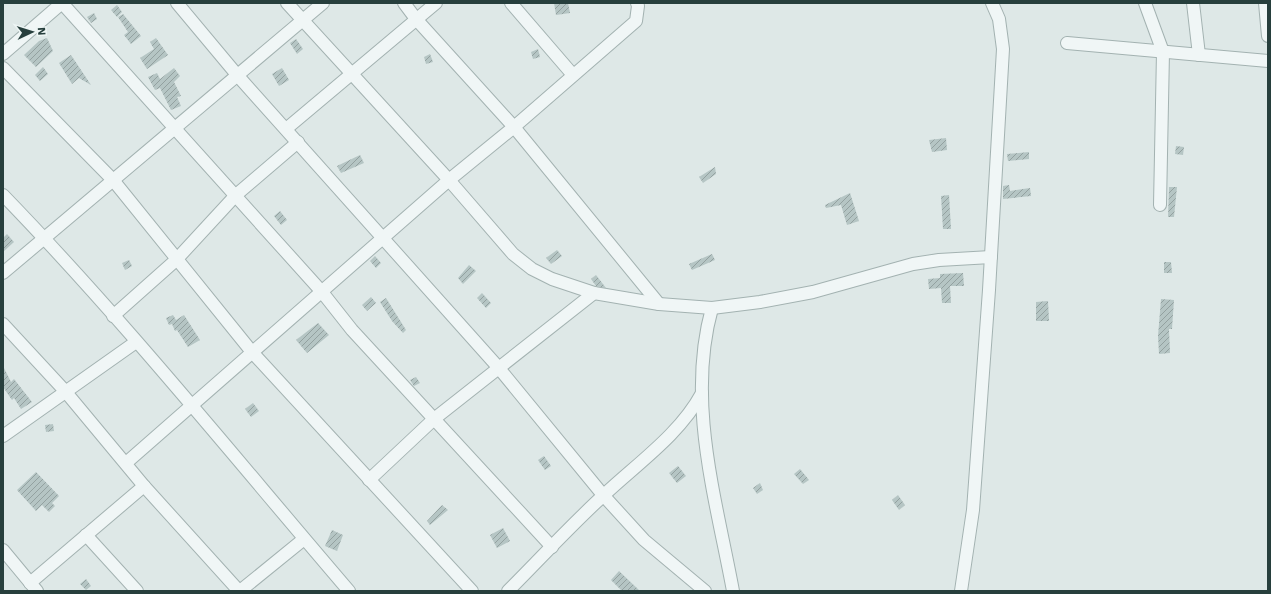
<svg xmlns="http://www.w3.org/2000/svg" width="1271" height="594" viewBox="0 0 1271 594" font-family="'Work Sans',sans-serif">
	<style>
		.building { fill: url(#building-hatch) }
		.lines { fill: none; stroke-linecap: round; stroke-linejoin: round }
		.minor-casing { stroke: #a3b2b1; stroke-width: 14 }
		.minor { stroke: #f0f6f6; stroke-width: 12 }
	</style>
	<defs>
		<pattern id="building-hatch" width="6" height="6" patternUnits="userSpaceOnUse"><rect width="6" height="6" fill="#b5c5c4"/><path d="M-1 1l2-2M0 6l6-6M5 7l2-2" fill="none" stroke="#93a1a0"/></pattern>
	</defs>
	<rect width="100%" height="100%" fill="#dee8e7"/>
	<g class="building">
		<path d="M554,3H568L570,13L556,15Z"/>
		<path d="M117,5L122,12L117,17L111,10Z"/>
		<path d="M94,13L97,19L91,23L87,17Z"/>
		<path d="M123,14L141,36L131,44L124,35L128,32L118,17Z"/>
		<path d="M47,38L53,51L36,67L24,55L39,41Z"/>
		<path d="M156,38L168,55L147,69L140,58L154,49L150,42Z"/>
		<path d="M296,39L303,49L297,54L290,43Z"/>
		<path d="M538,49L540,57L533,59L531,52Z"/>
		<path d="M430,54L433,62L426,64L424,57Z"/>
		<path d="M71,55L91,85L79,78L72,84L59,63Z"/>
		<path d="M43,67L48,74L40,81L35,75Z"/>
		<path d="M174,68L180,76L174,82L181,96L177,97L181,106L171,110L160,88L155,90L148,77L157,73L160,79Z"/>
		<path d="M282,68L289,80L279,86L272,74Z"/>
		<path d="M946,138L947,150L932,152L929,140Z"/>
		<path d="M1176,146L1184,147L1183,155L1175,154Z"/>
		<path d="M1029,152V159L1008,161L1007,154Z"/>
		<path d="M360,155L364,163L341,173L337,166Z"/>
		<path d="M715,167L716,174L703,183L699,177Z"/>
		<path d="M1009,185L1010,191L1030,188L1031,196L1003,199V186Z"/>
		<path d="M1169,187H1177L1174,217H1168Z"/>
		<path d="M850,193L859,221L847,225L841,205L826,208L825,205Z"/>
		<path d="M949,195L951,229H943L941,196Z"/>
		<path d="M280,211L287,220L281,225L274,216Z"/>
		<path d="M7,234L14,242L3,252V238Z"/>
		<path d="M557,250L562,256L551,264L546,258Z"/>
		<path d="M712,254L715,260L692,270L689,264Z"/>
		<path d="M375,256L381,263L376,268L370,261Z"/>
		<path d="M129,260L132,266L125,270L122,263Z"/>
		<path d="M1164,262H1171L1172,273H1164Z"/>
		<path d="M469,265L476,271L463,284L458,278Z"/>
		<path d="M963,273L964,286H950L951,303H942L941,288L929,289L928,279L940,278V274Z"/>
		<path d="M596,275L606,288L596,286L591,279Z"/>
		<path d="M482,293L491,303L486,308L477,298Z"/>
		<path d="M371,297L376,303L367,311L362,305Z"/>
		<path d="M386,298L406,330L403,333L392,321L380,302Z"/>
		<path d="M1161,299L1174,300L1172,329H1169L1170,353L1159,354L1158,336Z"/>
		<path d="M1048,301L1049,321H1036V302Z"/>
		<path d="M173,315L176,320L184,315L200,340L188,347L177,330L175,331L172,324L169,325L166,318Z"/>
		<path d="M318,323L329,335L307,353L296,340Z"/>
		<path d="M3,366L11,382L14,379L32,402L21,409L14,398L12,400L3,387Z"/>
		<path d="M416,377L420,383L414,386L410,380Z"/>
		<path d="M253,403L259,411L251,417L245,409Z"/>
		<path d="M53,424L54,431L46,432L45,425Z"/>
		<path d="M544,456L551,466L545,470L538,460Z"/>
		<path d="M678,466L686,476L677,483L669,473Z"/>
		<path d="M800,469L809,480L803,484L794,474Z"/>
		<path d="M36,472L59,496L52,503L55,506L49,512L42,505L36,511L17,490Z"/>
		<path d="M760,483L763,490L757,494L753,488Z"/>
		<path d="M898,495L905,505L899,510L892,500Z"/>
		<path d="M442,505L448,510L430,525L427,521Z"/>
		<path d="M503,528L510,541L497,548L490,535Z"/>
		<path d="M332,530L343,535L337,551L325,546Z"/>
		<path d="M619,571L640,591H622L611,580Z"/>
		<path d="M86,579L91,586L86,590L80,584Z"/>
	</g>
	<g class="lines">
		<g class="minor-casing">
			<g id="minor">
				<path d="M62,3L322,292L352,330L552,547"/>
				<path d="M177,3L238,76L498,367L603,495L644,540L705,591"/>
				<path d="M287,3L449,180L513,254L532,269L552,279L594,293L659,304L712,308L760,302L813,292L913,264L939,260L991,257"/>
				<path d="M404,3L416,19L514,127L659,304"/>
				<path d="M511,3L573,75"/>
				<path d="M1145,3L1163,52L1160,205"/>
				<path d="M1193,3L1199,55"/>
				<path d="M1265,3L1268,36"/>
				<path d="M1067,43L1268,61"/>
				<path d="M3,54L62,3"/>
				<path d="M3,68L113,180L252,352L472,591"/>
				<path d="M286,129L436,3"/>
				<path d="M3,195C125,321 235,458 349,591"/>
				<path d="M3,273L323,3"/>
				<path d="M712,308C686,401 716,499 733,591"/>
				<path d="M113,316L176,260L236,195L298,142"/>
				<path d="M3,324L65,391L144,486L239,591"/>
				<path d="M3,436L136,342"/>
				<path d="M126,463L449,180L514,127L636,21L638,6L637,3"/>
				<path d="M369,480L434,419L594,293"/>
				<path d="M86,535L137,591"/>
				<path d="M3,550L37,591"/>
				<path d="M30,583L144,486"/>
				<path d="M240,591L304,539"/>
				<path d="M508,591C540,559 571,525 605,494C638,463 680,434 702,393"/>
				<path d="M961,591L973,510L989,290L1003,49L999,19L992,3"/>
			</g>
		</g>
		<use href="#minor" class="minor"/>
	</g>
	<rect width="1271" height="594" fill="none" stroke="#273f3d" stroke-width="8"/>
	<g transform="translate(32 32) rotate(86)" stroke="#edf5f4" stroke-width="3" paint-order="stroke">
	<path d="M0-3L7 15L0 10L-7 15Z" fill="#273f3d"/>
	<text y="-6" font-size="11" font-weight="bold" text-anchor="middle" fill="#273f3d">N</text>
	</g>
</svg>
